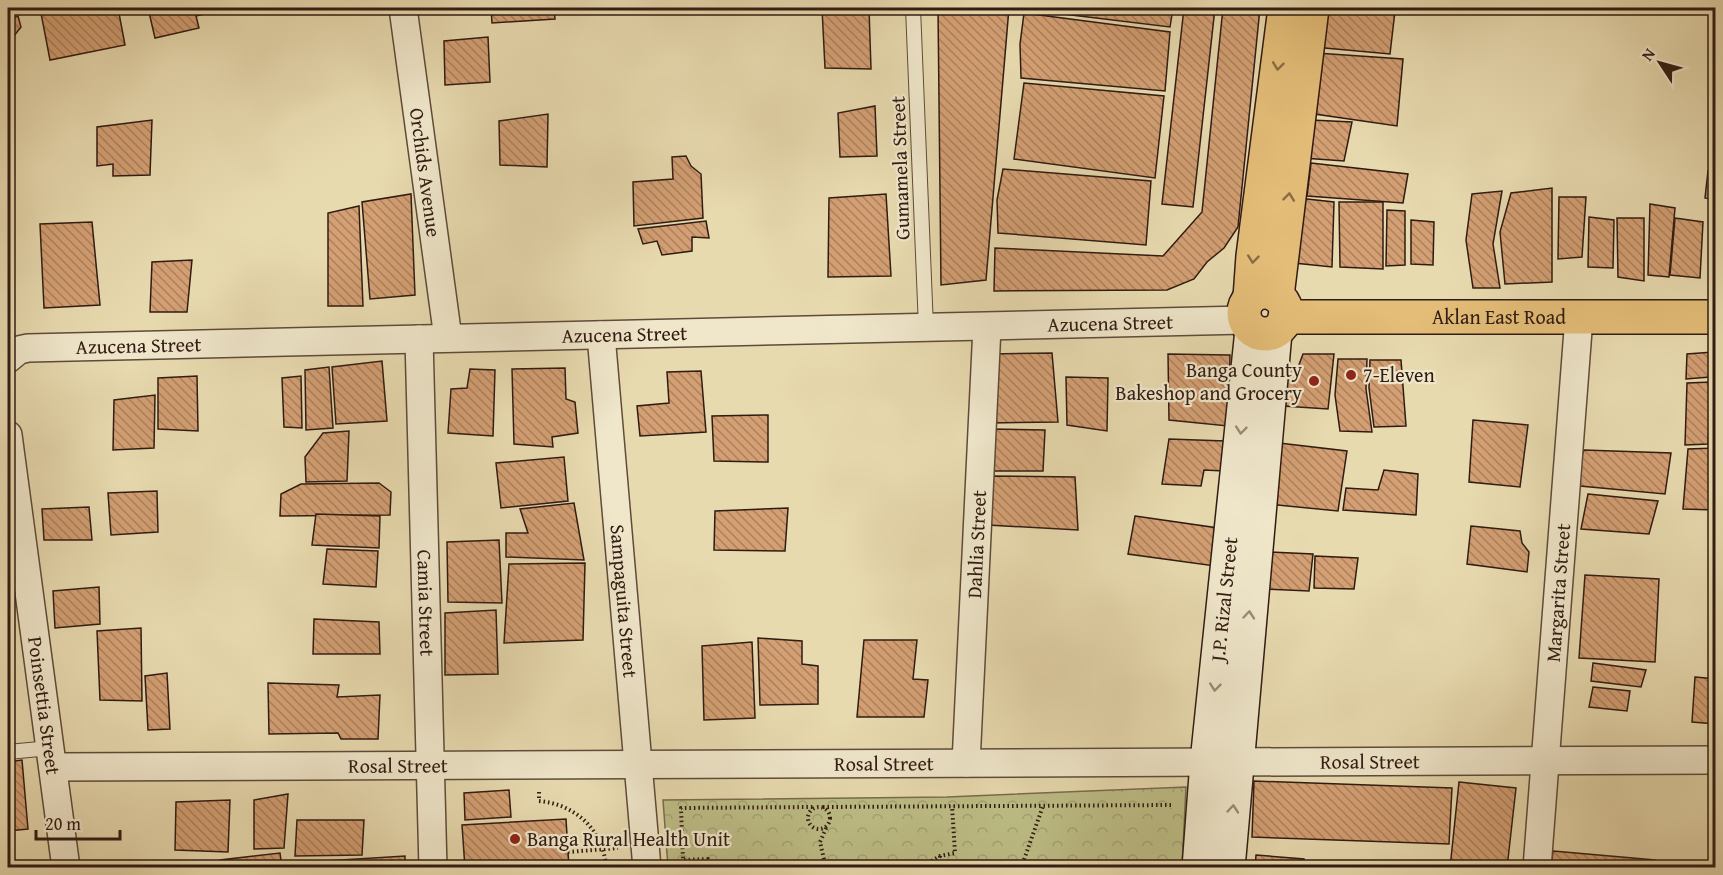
<svg xmlns="http://www.w3.org/2000/svg" width="1723" height="875" viewBox="0 0 1723 875" font-family="'Gentium Book Plus',serif">
	<style>
		.forest { fill: url(#forest-crowns); stroke: #766c4c; stroke-width: 1.5 }
		.building { fill: url(#building-back-hatch); stroke: #301b13; stroke-width: 1.5 }
		.lines { fill: none; stroke-linecap: round; stroke-linejoin: round }
		.service-casing { stroke: #5e4b3a; stroke-width: 16 }
		.minor-casing { stroke: #5e4b3a; stroke-width: 30 }
		.secondary-casing { stroke: #301b13; stroke-width: 36 }
		.primary-casing { stroke: #301b13; stroke-width: 36 }
		.path { stroke: #301b13; stroke-width: 4; stroke-dasharray: 1.5 3; stroke-linecap: butt }
		.service { stroke: #f0e7cb; stroke-width: 14 }
		.minor { stroke: #f0e7cb; stroke-width: 27 }
		.secondary { stroke: #f0e7cb; stroke-width: 33 }
		.primary { stroke: #e4bd78; stroke-width: 33 }
		.oneway { stroke: #8a6c46 }
		.oneway2 { stroke: #9a8b78 }
		.poi-dot { fill: #8f2418; stroke: #f0e7cb; stroke-width: 2 }
		.labels { text-anchor: middle; stroke-width: 4.5; stroke-linejoin: round; paint-order: stroke }
		.street-label { font-size: 20px; fill: #301b13; stroke: #f0e7cb }
		.poi-label { font-size: 20px; fill: #301b13; stroke: #f0e7cb; text-anchor: start }
	</style>
	<defs>
		<pattern id="forest-crowns" width="20" height="18" patternUnits="userSpaceOnUse" patternTransform="scale(1.5)"><rect width="20" height="18" fill="#bdbd86"/><path d="M2 6a3 3 0 1 1 6 0M12 15a3 3 0 1 1 6 0" fill="none" stroke="#a3a273"/></pattern>
		<pattern id="building-back-hatch" width="6" height="6" patternUnits="userSpaceOnUse" patternTransform="scale(1.5)"><rect width="6" height="6" fill="#d39f73"/><path d="M-1 5l2 2M0 0l6 6M5-1l2 2" fill="none" stroke="#ac815d"/></pattern>
	</defs>
	<rect width="100%" height="100%" fill="#e8daaf"/>
	<filter id="stains"><feTurbulence type="fractalNoise" baseFrequency=".00333" numOctaves="4"/><feColorMatrix values="0 0 0 0 .2 0 0 0 0 .09 0 0 0 0 .02 0 0 0 .5 -.17"/></filter>
	<radialGradient id="worn" r=".72"><stop offset=".6" stop-color="#630" stop-opacity="0"/><stop offset="1" stop-color="#630" stop-opacity=".3"/></radialGradient>
	<path class="forest" d="M1186,787L1182,867H668L663,800L947,797Z"/>
	<g class="building">
		<path d="M40,8H118L125,45L50,60Z"/>
		<path d="M148,8H208L209,13L196,16L199,28L155,38Z"/>
		<path d="M491,8H554L555,19L492,23Z"/>
		<path d="M822,8H869L871,69L825,68Z"/>
		<path d="M938,8H1009L986,280L941,285Z"/>
		<path d="M1022,8H1173L1170,27L1022,9Z"/>
		<path d="M1184,8H1215L1193,207L1162,204Z"/>
		<path d="M1223,8H1260L1238,227L1224,248L1207,262L1194,279L1167,290L994,291L995,248L1163,256L1202,212Z"/>
		<path d="M1320,8L1395,11L1390,54L1314,47Z"/>
		<path d="M1024,13L1170,32L1165,91L1021,78L1020,44Z"/>
		<path d="M8,16V19L18,16L21,27L13,37L14,58H8Z"/>
		<path d="M488,37L490,82L445,85L444,41Z"/>
		<path d="M1316,53L1403,59L1397,126L1308,113Z"/>
		<path d="M1024,83L1164,96L1155,178L1014,159Z"/>
		<path d="M875,106L877,156L840,157L838,113Z"/>
		<path d="M548,114L547,167L500,165L499,121Z"/>
		<path d="M152,120L150,175L113,176V164L97,166V127Z"/>
		<path d="M1311,120L1352,122L1344,161L1303,158Z"/>
		<path d="M686,156L691,166L701,174L703,218L634,226L633,182L673,179L672,157Z"/>
		<path d="M1311,163L1408,174L1403,203L1307,196Z"/>
		<path d="M1003,169L1151,181L1146,245L998,233L997,200Z"/>
		<path d="M1708,171L1716,172V200L1705,198Z"/>
		<path d="M1552,188V282L1505,284L1500,232L1511,193Z"/>
		<path d="M1502,191L1493,244L1500,288H1473L1466,240L1472,194Z"/>
		<path d="M411,194L415,295L370,299L362,202Z"/>
		<path d="M886,194L891,276L828,277L829,198Z"/>
		<path d="M1559,197H1586L1582,257L1558,259Z"/>
		<path d="M1298,198L1334,202L1332,267L1294,263Z"/>
		<path d="M1339,202H1383V269L1340,267Z"/>
		<path d="M1650,204L1675,208L1669,277L1648,275Z"/>
		<path d="M359,206L363,306H328V213Z"/>
		<path d="M1387,210L1405,211V265L1386,266Z"/>
		<path d="M1589,217L1614,220L1613,268L1588,267Z"/>
		<path d="M1617,218H1644V281L1618,277Z"/>
		<path d="M1675,218L1703,222L1700,278L1670,275Z"/>
		<path d="M1411,220L1434,222L1433,265L1411,264Z"/>
		<path d="M706,221L709,238L692,237V251L662,255L657,241L643,244L638,229Z"/>
		<path d="M92,222L100,305L44,308L40,224Z"/>
		<path d="M192,260L187,312H150L152,262Z"/>
		<path d="M1713,352L1710,377L1686,379L1687,354Z"/>
		<path d="M1052,353L1058,422L990,423L989,354Z"/>
		<path d="M1168,354L1230,355L1228,426L1169,420Z"/>
		<path d="M1303,354H1334L1328,409L1283,406L1286,371L1297,370Z"/>
		<path d="M1338,359H1367L1366,389L1372,432L1340,431L1335,395Z"/>
		<path d="M1370,360H1401L1406,426L1374,427L1369,388Z"/>
		<path d="M382,361L387,421L336,424L332,367Z"/>
		<path d="M329,367L333,428L306,430L305,370Z"/>
		<path d="M565,368L566,399L575,402L578,433L552,437L553,447L514,444L512,369Z"/>
		<path d="M470,369L495,370L493,436L448,433L451,389L467,388Z"/>
		<path d="M701,371L706,432L640,436L637,406L669,403L667,372Z"/>
		<path d="M197,376L198,431L158,429V378Z"/>
		<path d="M301,376L302,428L284,427L282,378Z"/>
		<path d="M1066,377L1108,378L1107,431L1067,425Z"/>
		<path d="M1712,382L1708,444L1685,445L1687,383Z"/>
		<path d="M155,395L154,448L113,450L114,400Z"/>
		<path d="M768,415V462L714,461L712,416Z"/>
		<path d="M1473,420L1528,425L1520,487L1469,482Z"/>
		<path d="M991,429L1045,430L1043,471H991Z"/>
		<path d="M349,431L347,481L306,482L305,457L323,433Z"/>
		<path d="M1169,439L1225,441L1224,471L1204,470L1201,486L1162,484Z"/>
		<path d="M1279,443L1347,451L1338,511L1268,504Z"/>
		<path d="M1716,448V510L1683,509L1688,449Z"/>
		<path d="M1584,450L1671,453L1665,494L1580,486L1577,469Z"/>
		<path d="M564,457L568,501L501,508L496,463Z"/>
		<path d="M1384,470L1418,474L1416,515L1343,510L1346,488L1378,490Z"/>
		<path d="M990,476L1075,477L1078,530L988,525Z"/>
		<path d="M379,483L391,492L390,515L280,516L281,494L301,484Z"/>
		<path d="M157,491L158,532L111,535L108,493Z"/>
		<path d="M1588,494L1658,501L1649,534L1581,529Z"/>
		<path d="M574,503L584,560L506,557V533H528L520,509Z"/>
		<path d="M89,507L92,540H44L42,509Z"/>
		<path d="M788,508L785,551L714,550L715,511Z"/>
		<path d="M316,514L380,516L379,548L312,545Z"/>
		<path d="M1135,516L1218,528L1215,566L1128,554Z"/>
		<path d="M1471,526L1520,531L1522,543L1529,552L1527,572L1467,564Z"/>
		<path d="M499,540L502,603L448,602L447,542Z"/>
		<path d="M327,549L378,551L376,587L323,584Z"/>
		<path d="M1270,552L1313,554L1309,591L1265,589Z"/>
		<path d="M1315,556L1358,558L1354,589L1314,588Z"/>
		<path d="M585,563L583,640L504,643L509,564Z"/>
		<path d="M1585,575L1659,579L1655,662L1579,658Z"/>
		<path d="M99,587L100,624L55,628L53,591Z"/>
		<path d="M496,610L498,674L445,675V613Z"/>
		<path d="M314,619L379,622L380,654H313Z"/>
		<path d="M141,628L142,701L100,700L97,631Z"/>
		<path d="M758,638L802,641V664L818,666V704L760,705Z"/>
		<path d="M864,640H917L913,679L928,680L924,717H857Z"/>
		<path d="M752,642L755,718L704,720L702,646Z"/>
		<path d="M1593,663L1646,670L1641,687L1591,681Z"/>
		<path d="M167,673L170,729L148,730L145,676Z"/>
		<path d="M1695,677L1716,679V724L1692,722Z"/>
		<path d="M268,683L339,685L337,697L380,695L378,739H341L338,733L269,734Z"/>
		<path d="M1593,687L1630,691L1627,711L1589,707Z"/>
		<path d="M22,760L28,829L8,831V762Z"/>
		<path d="M1254,781L1452,788L1449,844L1252,837Z"/>
		<path d="M1459,782L1516,788L1507,868H1450Z"/>
		<path d="M509,790L511,817L465,820L464,793Z"/>
		<path d="M288,794L284,848L254,849V800Z"/>
		<path d="M230,800L228,852L175,850L176,802Z"/>
		<path d="M566,819L569,868H465L462,825Z"/>
		<path d="M297,820H364L362,855L295,856Z"/>
		<path d="M1553,851L1655,860L1654,868H1551Z"/>
		<path d="M280,853L282,868H219L220,860Z"/>
		<path d="M1256,855L1304,859L1303,868H1255Z"/>
		<path d="M405,856V868H307L308,862Z"/>
		<path d="M1651,864L1716,865V868H1651Z"/>
	</g>
	<g class="lines">
		<g class="service-casing">
			<g id="service">
				<path d="M913,8L926,328"/>
				<path d="M8,752L50,748"/>
			</g>
		</g>
		<g class="minor-casing">
			<g id="minor">
				<path id="s1" d="M403,8L448,338"/>
				<path id="s2" d="M601,335L647,868"/>
				<path id="s3" d="M419,339L433,868"/>
				<path id="s4" d="M8,359L19,350L28,348L1245,320"/>
				<path id="s5" d="M8,435L66,868"/>
				<path id="s6" d="M966,763L987,327"/>
				<path id="s7" d="M53,767L1716,760"/>
				<path id="s8" d="M1537,868L1579,317"/>
			</g>
		</g>
		<g class="secondary-casing">
			<g id="secondary">
				<path id="s9" d="M1199,868L1207,762L1252,330"/>
				<path d="M1228,868L1275,332"/>
			</g>
		</g>
		<g class="primary-casing">
			<g id="primary">
				<circle cx="1265" cy="313" r="21"/>
				<path d="M1277,296L1312,8"/>
				<path d="M1250,298L1253,256L1285,8"/>
				<path id="s10" d="M1285,317H1716"/>
			</g>
		</g>
		<g class="path">
			<path d="M539,792V801C575,804 604,830 606,868"/>
			<circle cx="819" cy="818" r="11"/>
			<path d="M823,807L1171,805L1170,808"/>
			<path d="M568,852L618,848"/>
			<path d="M940,856V868"/>
			<path d="M709,868L708,859L683,860L681,808L815,807"/>
			<path d="M826,868L820,842L827,826"/>
			<path d="M920,868L940,856L955,853L952,806"/>
			<path d="M1021,868L1043,806"/>
		</g>
		<use href="#service" class="service"/>
		<use href="#minor" class="minor"/>
		<use href="#secondary" class="secondary"/>
		<use href="#primary" class="primary"/>
	</g>
	<defs><path id="oneway-chevron" d="M-2-3.5L2.5 0L-2 3.5" fill="none" stroke-width="1.6" stroke-linecap="round" stroke-linejoin="round" transform="scale(1.5)"/></defs>
	<g class="oneway">
		<use href="#oneway-chevron" transform="translate(1278 66) rotate(97)"/>
		<use href="#oneway-chevron" transform="translate(1289 197) rotate(-83)"/>
		<use href="#oneway-chevron" transform="translate(1253 259) rotate(96)"/>
	</g>
	<g class="oneway2">
		<use href="#oneway-chevron" transform="translate(1241 430) rotate(96)"/>
		<use href="#oneway-chevron" transform="translate(1249 615) rotate(-85)"/>
		<use href="#oneway-chevron" transform="translate(1215 687) rotate(96)"/>
		<use href="#oneway-chevron" transform="translate(1233 809) rotate(-85)"/>
	</g>
	<g class="poi-dot">
		<circle cx="1351" cy="375" r="6"/>
		<circle cx="1314" cy="381" r="6"/>
		<circle cx="515" cy="839" r="6"/>
	</g>
	<g class="labels">
		<g class="street-label">
			<text transform="translate(900 168) rotate(-92)" y="7">Gumamela Street</text>
			<text dy="7" stroke="none"><textPath href="#s1" startOffset="166">Orchids Avenue</textPath></text>
			<text dy="7" stroke="none"><textPath href="#s10" startOffset="214">Aklan East Road</textPath></text>
			<text dy="7" stroke="none"><textPath href="#s4" startOffset="1106">Azucena Street</textPath></text>
			<text dy="7" stroke="none"><textPath href="#s4" startOffset="620">Azucena Street</textPath></text>
			<text dy="7" stroke="none"><textPath href="#s4" startOffset="134">Azucena Street</textPath></text>
			<text dy="7" stroke="none"><textPath href="#s6" startOffset="219">Dahlia Street</textPath></text>
			<text dy="7" stroke="none"><textPath href="#s8" startOffset="276">Margarita Street</textPath></text>
			<text dy="7" stroke="none"><textPath href="#s9" startOffset="270">J.P. Rizal Street</textPath></text>
			<text dy="7" stroke="none"><textPath href="#s2" startOffset="267">Sampaguita Street</textPath></text>
			<text dy="7" stroke="none"><textPath href="#s3" startOffset="264">Camia Street</textPath></text>
			<text dy="7" stroke="none"><textPath href="#s5" startOffset="273">Poinsettia Street</textPath></text>
			<text dy="7" stroke="none"><textPath href="#s7" startOffset="1317">Rosal Street</textPath></text>
			<text dy="7" stroke="none"><textPath href="#s7" startOffset="831">Rosal Street</textPath></text>
			<text dy="7" stroke="none"><textPath href="#s7" startOffset="345">Rosal Street</textPath></text>
		</g>
		<g class="poi-label">
			<text x="1302" y="377" text-anchor="end">Banga County<tspan x="1302" dy="23">Bakeshop and Grocery</tspan></text>
			<text x="1363" y="382">7-Eleven</text>
			<text x="527" y="846">Banga Rural Health Unit</text>
		</g>
	</g>
	<rect width="1723" height="875" fill="none" stroke="#e8daaf" stroke-width="30"/>
	<rect x="9" y="9" width="1705" height="857" fill="none" stroke="#301b13" stroke-width="3"/>
	<rect x="15" y="15" width="1693" height="845" fill="none" stroke="#301b13" stroke-width="1.5"/>
	<g transform="translate(1660 63) rotate(306)" stroke="#f0e7cb" stroke-width="4.5" paint-order="stroke">
	<path d="M0-4.5L10 22L0 15L-10 22Z" fill="#301b13"/>
	<text y="-9" font-size="16" font-weight="bold" text-anchor="middle" fill="#301b13">N</text>
	</g>
	<path d="M36 830v9h84v-9" fill="none" stroke="#301b13" stroke-width="3"/>
	<text x="45" y="830" font-size="18" fill="#301b13" stroke="#f0e7cb" stroke-width="4.5" paint-order="stroke">20 m</text>
	<rect width="100%" height="100%" filter="url(#stains)"/>
	<rect width="100%" height="100%" fill="url(#worn)"/>
</svg>
